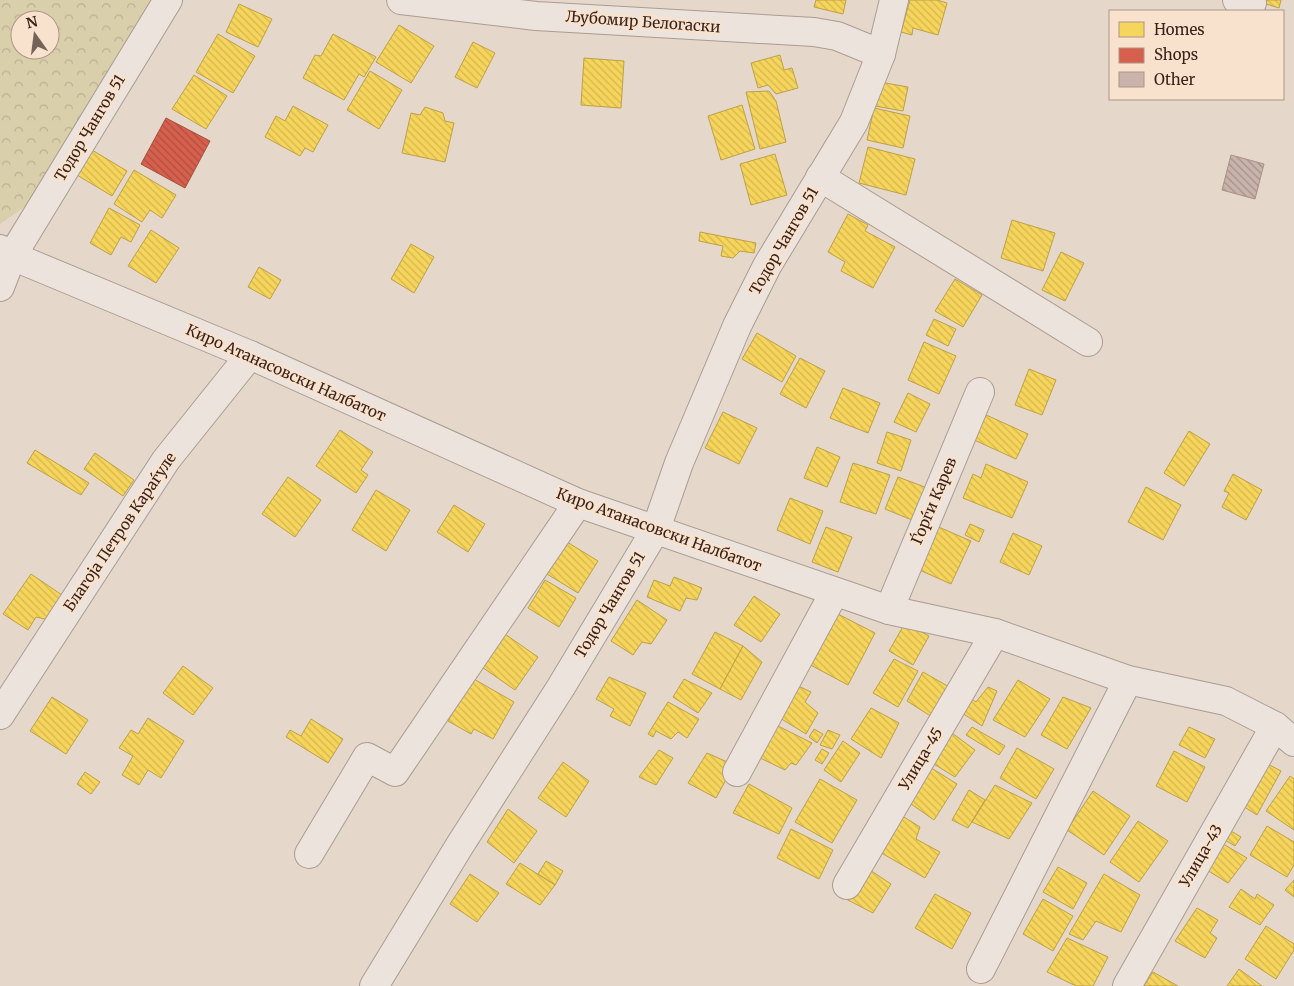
<svg xmlns="http://www.w3.org/2000/svg" width="1294" height="986" viewBox="0 0 1294 986" font-family="Merriweather,serif">
	<style>
		.park { fill: url(#park-crowns); fill-rule: evenodd }
		.homes { fill: url(#homes-back-hatch); stroke: #bda048 }
		.shops { fill: url(#shops-back-hatch); stroke: #a74e3e }
		.building { fill: url(#building-back-hatch); stroke: #a59289 }
		.lines { fill: none; stroke-linecap: round; stroke-linejoin: round }
		.minor-casing { stroke: #aa9c93; stroke-width: 30 }
		.tertiary-casing { stroke: #aa9c93; stroke-width: 30 }
		.minor { stroke: #ece4dc; stroke-width: 28 }
		.tertiary { stroke: #ece4dc; stroke-width: 28 }
		.labels { text-anchor: middle; stroke-width: 5; stroke-linejoin: round; paint-order: stroke }
		.street-label { font-size: 15px; fill: #38231b; stroke: #f8e2cd }
	</style>
	<defs>
		<pattern id="park-crowns" width="20" height="18" patternUnits="userSpaceOnUse" patternTransform="scale(1.25)"><rect width="20" height="18" fill="#d9cfaa"/><path d="M2 6a3 3 0 1 1 6 0M12 15a3 3 0 1 1 6 0" fill="none" stroke="#bbb192"/></pattern>
		<pattern id="homes-back-hatch" width="6" height="6" patternUnits="userSpaceOnUse" patternTransform="scale(1.25)"><rect width="6" height="6" fill="#f6d55c"/><path d="M-1 5l2 2M0 0l6 6M5-1l2 2" fill="none" stroke="#d4b74f"/></pattern>
		<pattern id="shops-back-hatch" width="6" height="6" patternUnits="userSpaceOnUse" patternTransform="scale(1.25)"><rect width="6" height="6" fill="#d6604d"/><path d="M-1 5l2 2M0 0l6 6M5-1l2 2" fill="none" stroke="#af4f3f"/></pattern>
		<pattern id="building-back-hatch" width="6" height="6" patternUnits="userSpaceOnUse" patternTransform="scale(1.25)"><rect width="6" height="6" fill="#c9b3aa"/><path d="M-1 5l2 2M0 0l6 6M5-1l2 2" fill="none" stroke="#a4918a"/></pattern>
	</defs>
	<rect width="100%" height="100%" fill="#e5d7c9"/>
	<path class="park" d="M0,0H162L27,205L0,224ZM20,20H50V50H20Z"/>
	<g class="homes">
		<path d="M816,0H846L843,14L814,7Z"/>
		<path d="M910,0H937L947,3L938,35L913,28L912,35L901,32Z"/>
		<path d="M1253,0H1281L1279,8Z"/>
		<path d="M239,4L272,19L258,47L226,32Z"/>
		<path d="M399,25L434,46L411,83L376,62Z"/>
		<path d="M218,34L255,56L233,93L196,72Z"/>
		<path d="M333,34L376,57L364,77L359,74L344,100L303,78L315,55L321,56Z"/>
		<path d="M473,42L495,53L477,88L455,77Z"/>
		<path d="M780,55L784,70L792,68L798,88L776,94L768,85L758,88L751,63Z"/>
		<path d="M584,58L624,61L621,108L581,105Z"/>
		<path d="M370,71L402,90L379,129L347,110Z"/>
		<path d="M194,75L227,96L206,129L172,109Z"/>
		<path d="M880,82L908,87L903,111L875,106Z"/>
		<path d="M769,91L776,101L786,142L760,149L746,92Z"/>
		<path d="M742,105L755,149L721,160L708,116Z"/>
		<path d="M293,106L328,125L313,152L305,148L300,156L265,137L276,116L285,121Z"/>
		<path d="M425,107L443,113L445,121L454,123L445,162L402,153L411,113L420,115Z"/>
		<path d="M874,108L910,116L903,148L867,140Z"/>
		<path d="M868,147L915,159L906,195L859,183Z"/>
		<path d="M92,150L127,171L112,196L77,175Z"/>
		<path d="M775,154L787,195L751,205L740,164Z"/>
		<path d="M134,170L176,195L162,218L150,210L142,222L114,204Z"/>
		<path d="M109,208L140,225L131,242L121,237L111,255L90,243Z"/>
		<path d="M848,214L868,225L865,231L895,247L873,288L841,271L845,262L828,252Z"/>
		<path d="M1012,220L1055,233L1043,271L1001,258Z"/>
		<path d="M151,230L179,248L156,283L128,266Z"/>
		<path d="M700,232L756,243L754,253L740,251L733,258L721,256L723,246L699,241Z"/>
		<path d="M411,244L434,257L414,293L391,279Z"/>
		<path d="M1061,252L1084,263L1065,301L1042,290Z"/>
		<path d="M259,267L281,280L270,299L248,287Z"/>
		<path d="M955,279L982,295L963,327L935,311Z"/>
		<path d="M934,319L956,329L948,346L926,335Z"/>
		<path d="M757,333L796,356L782,382L742,359Z"/>
		<path d="M924,342L956,356L939,394L908,380Z"/>
		<path d="M800,358L825,371L806,408L780,394Z"/>
		<path d="M1029,369L1056,380L1042,415L1015,405Z"/>
		<path d="M843,388L880,403L868,433L830,418Z"/>
		<path d="M908,393L930,404L916,432L894,422Z"/>
		<path d="M723,412L757,428L739,464L705,448Z"/>
		<path d="M984,414L1028,434L1016,459L972,439Z"/>
		<path d="M340,430L373,452L361,470L368,475L356,493L316,466Z"/>
		<path d="M1189,431L1210,444L1184,486L1164,473Z"/>
		<path d="M887,432L911,440L901,471L877,463Z"/>
		<path d="M817,447L840,457L827,487L804,478Z"/>
		<path d="M35,450L89,483L81,495L27,463Z"/>
		<path d="M95,453L134,480L123,496L84,469Z"/>
		<path d="M853,463L890,475L876,514L840,502Z"/>
		<path d="M986,464L1028,482L1012,518L963,498L973,474L981,478Z"/>
		<path d="M1233,474L1262,490L1246,520L1222,507L1229,493L1224,491Z"/>
		<path d="M288,477L321,500L295,537L262,514Z"/>
		<path d="M898,477L930,489L917,522L885,509Z"/>
		<path d="M1146,487L1181,505L1163,540L1128,522Z"/>
		<path d="M376,490L410,510L386,551L352,530Z"/>
		<path d="M790,498L823,511L810,544L777,530Z"/>
		<path d="M454,505L485,524L468,552L437,532Z"/>
		<path d="M970,524L984,530L979,542L965,535Z"/>
		<path d="M934,525L971,541L951,584L915,568Z"/>
		<path d="M826,527L852,537L838,572L812,562Z"/>
		<path d="M1013,533L1042,546L1029,575L1000,562Z"/>
		<path d="M567,542L598,561L578,593L547,574Z"/>
		<path d="M31,574L65,597L49,620L36,617L28,630L3,614Z"/>
		<path d="M674,577L702,588L697,600L686,598L680,611L647,597L654,580L670,586Z"/>
		<path d="M545,580L576,598L559,627L528,608Z"/>
		<path d="M754,596L780,614L761,642L734,625Z"/>
		<path d="M637,600L667,620L651,644L642,642L633,655L611,641Z"/>
		<path d="M832,611L875,633L848,685L805,662Z"/>
		<path d="M905,623L929,636L913,665L889,651Z"/>
		<path d="M502,632L538,657L515,690L479,665Z"/>
		<path d="M715,632L743,646L720,689L692,674Z"/>
		<path d="M743,646L762,662L741,700L720,689Z"/>
		<path d="M894,659L918,671L898,707L873,693Z"/>
		<path d="M183,666L213,688L193,715L163,693Z"/>
		<path d="M923,672L951,688L932,717L907,701Z"/>
		<path d="M609,677L646,693L630,726L610,716L614,709L596,699Z"/>
		<path d="M472,678L514,702L493,739L474,729L471,734L448,721Z"/>
		<path d="M684,679L712,693L698,713L673,697Z"/>
		<path d="M1018,680L1050,699L1025,737L993,720Z"/>
		<path d="M794,684L811,692L805,702L818,713L806,734L775,715Z"/>
		<path d="M988,687L997,691L982,726L956,709L966,695L976,702Z"/>
		<path d="M52,697L88,720L66,754L30,731Z"/>
		<path d="M1063,697L1091,708L1067,749L1041,735Z"/>
		<path d="M668,702L699,719L687,738L678,732L671,739L656,731L653,737L648,734Z"/>
		<path d="M871,708L899,723L881,758L851,739Z"/>
		<path d="M148,718L184,741L161,778L148,770L139,785L122,775L133,756L119,748L131,730L138,734Z"/>
		<path d="M311,719L343,739L328,763L286,737L290,730L301,736Z"/>
		<path d="M774,724L812,743L796,765L791,763L785,770L756,756Z"/>
		<path d="M972,727L1005,746L999,755L966,735Z"/>
		<path d="M1189,727L1215,739L1205,758L1179,745Z"/>
		<path d="M814,729L823,734L817,743L809,737Z"/>
		<path d="M828,730L840,735L832,749L820,745Z"/>
		<path d="M948,730L975,750L955,777L929,761Z"/>
		<path d="M843,741L860,753L841,782L824,770Z"/>
		<path d="M1017,748L1054,769L1036,799L1000,778Z"/>
		<path d="M822,749L829,753L822,764L815,760Z"/>
		<path d="M659,750L673,758L656,785L639,777Z"/>
		<path d="M1174,751L1205,767L1187,802L1156,786Z"/>
		<path d="M707,753L734,765L716,798L688,783Z"/>
		<path d="M1262,761L1281,771L1257,815L1238,803Z"/>
		<path d="M563,762L589,781L566,817L538,798Z"/>
		<path d="M925,764L957,784L934,820L904,799Z"/>
		<path d="M85,772L100,782L91,794L77,784Z"/>
		<path d="M1290,776L1294,779V830L1266,811Z"/>
		<path d="M820,779L857,800L832,843L795,822Z"/>
		<path d="M749,784L792,808L779,834L733,813Z"/>
		<path d="M995,785L1032,803L1009,839L972,822Z"/>
		<path d="M969,790L985,800L968,828L952,820Z"/>
		<path d="M1093,791L1130,816L1104,855L1067,830Z"/>
		<path d="M508,809L537,831L514,863L487,842Z"/>
		<path d="M899,814L920,827L916,839L940,852L925,878L878,851Z"/>
		<path d="M1138,821L1168,841L1139,882L1110,862Z"/>
		<path d="M1267,826L1294,842V865L1287,877L1250,855Z"/>
		<path d="M1226,828L1241,837L1235,846L1220,837Z"/>
		<path d="M791,829L833,850L819,879L777,858Z"/>
		<path d="M1218,841L1247,858L1228,883L1202,867Z"/>
		<path d="M546,861L563,871L555,885L538,874Z"/>
		<path d="M520,863L555,885L540,905L506,884Z"/>
		<path d="M1058,867L1087,883L1073,909L1043,892Z"/>
		<path d="M867,868L891,884L873,913L846,899Z"/>
		<path d="M470,874L499,893L477,922L450,904Z"/>
		<path d="M1104,874L1140,895L1121,932L1096,921L1083,940L1069,934Z"/>
		<path d="M1294,880V897L1285,890Z"/>
		<path d="M1241,889L1255,899L1257,894L1274,905L1260,925L1229,907Z"/>
		<path d="M935,894L971,913L952,949L915,928Z"/>
		<path d="M1043,899L1073,916L1053,951L1023,934Z"/>
		<path d="M1197,908L1218,920L1210,933L1217,938L1205,958L1175,941Z"/>
		<path d="M1266,926L1294,944V950L1276,979L1245,959Z"/>
		<path d="M1067,938L1108,957L1093,986H1076L1047,972Z"/>
		<path d="M1239,969L1262,986H1227Z"/>
		<path d="M1153,972L1178,986H1144Z"/>
	</g>
	<path class="shops" d="M166,118L210,141L185,188L141,164Z"/>
	<path class="building" d="M1231,155L1264,164L1255,199L1222,190Z"/>
	<g class="lines">
		<g class="minor-casing">
			<g id="minor">
				<path d="M401,0L536,16L814,32L837,36L881,54"/>
				<path d="M1237,0L1252,3"/>
				<path d="M820,177L1088,342"/>
				<path d="M0,287L12,256L168,0"/>
				<path d="M889,610L980,392"/>
				<path d="M0,715L166,460L250,355"/>
				<path d="M737,772L834,593"/>
				<path d="M309,854L367,757L395,772L578,503"/>
				<path d="M847,885L995,633"/>
				<path d="M981,969L1128,680"/>
				<path d="M374,986L460,845L561,687L656,529L679,463L737,326L767,266L854,122L881,54L894,0"/>
				<path d="M1127,986L1275,726"/>
			</g>
		</g>
		<g class="tertiary-casing">
			<path id="tertiary" d="M0,249L12,256L250,355L578,503L889,610L995,633L1128,680L1226,701L1275,726L1294,742"/>
		</g>
		<use href="#minor" class="minor"/>
		<use href="#tertiary" class="tertiary"/>
	</g>
	<g class="labels">
		<g class="street-label">
			<text transform="translate(643 22) rotate(4)" y="5">Љубомир Белогаски</text>
			<text transform="translate(90 128) rotate(-59)" y="5">Тодор Чангов 51</text>
			<text transform="translate(784 241) rotate(-60)" y="5">Тодор Чангов 51</text>
			<text transform="translate(286 373) rotate(24)" y="5">Киро Атанасовски Налбатот</text>
			<text transform="translate(934 501) rotate(-67)" y="5">Ѓорѓи Карев</text>
			<text transform="translate(659 530) rotate(20)" y="5">Киро Атанасовски Налбатот</text>
			<text transform="translate(120 532) rotate(-56)" y="5">Благоја Петров Караѓуле</text>
			<text transform="translate(610 605) rotate(-59)" y="5">Тодор Чангов 51</text>
			<text transform="translate(921 759) rotate(-59)" y="5">Улица-45</text>
			<text transform="translate(1201 856) rotate(-60)" y="5">Улица-43</text>
		</g>
	</g>
	<rect x="1109" y="10" width="175" height="90" fill="#f8e2cd" stroke="#ab9686"/>
	<rect x="1119" y="22" width="25" height="15" fill="#f6d55c" stroke="#ab9686"/>
	<text x="1154" y="35" font-size="15" fill="#38231b">Homes</text>
	<rect x="1119" y="48" width="25" height="15" fill="#d6604d" stroke="#ab9686"/>
	<text x="1154" y="60" font-size="15" fill="#38231b">Shops</text>
	<rect x="1119" y="72" width="25" height="15" fill="#c9b3aa" stroke="#ab9686"/>
	<text x="1154" y="85" font-size="15" fill="#38231b">Other</text>
	<g transform="translate(35 35) rotate(346)"><circle r="24" fill="#f8e2cd" stroke="#ab9686"/>
	<path d="M0-4L9 19L0 12L-9 19Z" fill="#756258"/>
	<text y="-8" font-size="14" font-weight="bold" text-anchor="middle" fill="#38231b">N</text>
	</g>
</svg>
